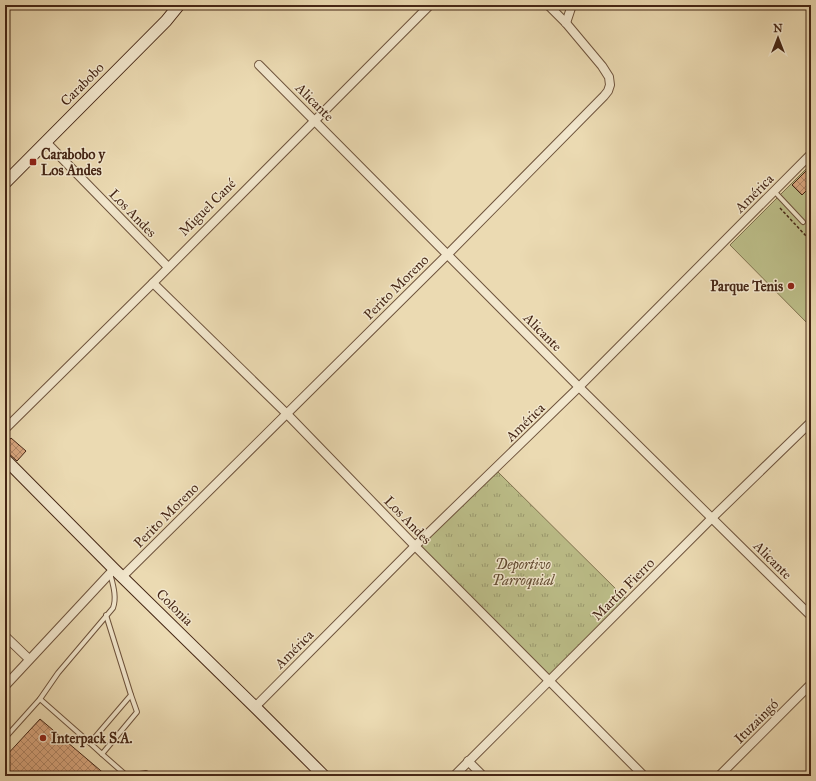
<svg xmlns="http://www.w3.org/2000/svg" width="816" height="781" viewBox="0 0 816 781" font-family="'IM FELL Great Primer',serif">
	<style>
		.park { fill: url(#park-tufts); stroke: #80724f }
		.garden { fill: #bcbe89; stroke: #80724f }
		.building { fill: url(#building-cross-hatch); stroke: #452615 }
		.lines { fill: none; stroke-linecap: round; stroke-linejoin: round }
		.lane-casing { stroke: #6e533c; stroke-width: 6 }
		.street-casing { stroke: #6e533c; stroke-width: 10 }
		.secondary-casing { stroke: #452615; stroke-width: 13 }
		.path { stroke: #452615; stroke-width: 1.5; stroke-dasharray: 3 2; stroke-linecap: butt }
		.lane { stroke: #f2e7cd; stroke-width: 4 }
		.street { stroke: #f2e7cd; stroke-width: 8 }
		.secondary { stroke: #f2e7cd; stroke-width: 11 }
		.poi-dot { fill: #8f2418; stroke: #f2e7cd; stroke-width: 1.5 }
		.labels { text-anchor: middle; stroke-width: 3; stroke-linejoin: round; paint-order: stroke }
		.street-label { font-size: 14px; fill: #452615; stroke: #f2e7cd }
		.poi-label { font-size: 14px; font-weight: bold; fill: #452615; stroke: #f2e7cd; text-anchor: start }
		.park-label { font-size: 14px; font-style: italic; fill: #634c32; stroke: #f2e7cd }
	</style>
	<defs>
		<pattern id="park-tufts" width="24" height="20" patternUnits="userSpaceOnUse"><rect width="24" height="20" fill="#bcbe89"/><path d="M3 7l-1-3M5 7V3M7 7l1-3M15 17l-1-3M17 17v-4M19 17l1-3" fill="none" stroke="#9b9a6f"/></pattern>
		<pattern id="building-cross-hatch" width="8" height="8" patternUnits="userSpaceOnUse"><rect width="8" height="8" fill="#d9a780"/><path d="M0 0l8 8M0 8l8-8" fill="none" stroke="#b28868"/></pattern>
	</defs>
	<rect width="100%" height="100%" fill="#ebdab2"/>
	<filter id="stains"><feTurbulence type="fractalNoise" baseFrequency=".005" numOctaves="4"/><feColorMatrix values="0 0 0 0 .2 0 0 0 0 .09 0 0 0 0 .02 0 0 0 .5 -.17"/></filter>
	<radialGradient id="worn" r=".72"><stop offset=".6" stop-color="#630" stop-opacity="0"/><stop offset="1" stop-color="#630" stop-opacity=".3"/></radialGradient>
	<path class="park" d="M496,470L627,600L550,676L419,545Z"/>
	<path class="garden" d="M811,164V327L730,245Z"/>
	<g class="building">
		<path d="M811,166V186L802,195L792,185Z"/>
		<path d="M11,438L26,451L17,461L5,450V445Z"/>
		<path d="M40,719L107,776H5V757Z"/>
	</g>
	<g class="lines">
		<g class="lane-casing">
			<g id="lane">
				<path d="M774,191L803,222"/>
				<path d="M40,699L90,743L131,695L106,615"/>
				<path d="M5,738L40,699L58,673L113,608C117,597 113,585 110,573"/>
				<path d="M90,743L102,754L137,712L131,695"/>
				<path d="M102,754L127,776L146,773"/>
			</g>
		</g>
		<g class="street-casing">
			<g id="street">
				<path d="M566,23L572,5"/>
				<path d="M259,65L579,387L811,616"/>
				<path d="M46,142L168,267"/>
				<path d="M153,283L286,413L415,546L644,776"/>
				<path d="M5,429L153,283L430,5"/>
				<path d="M123,576L447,255L604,96L608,91L610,85L609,77L602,66L566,23L548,5"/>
				<path d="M5,636L29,659"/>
				<path d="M5,686L114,569"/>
				<path d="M255,707L415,546L579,387L811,154"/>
				<path d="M468,761L483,776"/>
				<path d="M454,776L712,518L811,422"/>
				<path d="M719,776L811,684"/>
			</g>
		</g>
		<g class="secondary-casing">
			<g id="secondary">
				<path d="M5,183L166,21L179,5"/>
				<path d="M5,459L114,569L255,707L324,776"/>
			</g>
		</g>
		<path class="path" d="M780,208L807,237L811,238"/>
		<use href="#lane" class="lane"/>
		<use href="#street" class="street"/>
		<use href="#secondary" class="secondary"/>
	</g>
	<g class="poi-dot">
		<rect x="29" y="158" width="8" height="8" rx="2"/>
		<circle cx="791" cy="286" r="4"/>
		<circle cx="43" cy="738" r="4"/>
	</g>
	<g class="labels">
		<g class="street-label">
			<text transform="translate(82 84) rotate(-45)" y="5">Carabobo</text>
			<text transform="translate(315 102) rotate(45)" y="5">Alicante</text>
			<text transform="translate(754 193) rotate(-45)" y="5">América</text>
			<text transform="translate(207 207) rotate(-45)" y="5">Miguel Cané</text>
			<text transform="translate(133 213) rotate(46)" y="5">Los Andes</text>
			<text transform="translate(396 287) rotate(-45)" y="5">Perito Moreno</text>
			<text transform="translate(543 332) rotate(45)" y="5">Alicante</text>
			<text transform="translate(525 422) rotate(-44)" y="5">América</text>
			<text transform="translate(166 515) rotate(-45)" y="5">Perito Moreno</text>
			<text transform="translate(408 520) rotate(46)" y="5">Los Andes</text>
			<text transform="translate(773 560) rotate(45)" y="5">Alicante</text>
			<text transform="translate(623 589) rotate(-45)" y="5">Martín Fierro</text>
			<text transform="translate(175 607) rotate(45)" y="5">Colonia</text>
			<text transform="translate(294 649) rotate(-45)" y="5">América</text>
			<text transform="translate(756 721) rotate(-45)" y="5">Ituzaingó</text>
		</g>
		<g class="poi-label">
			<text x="41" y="159">Carabobo y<tspan x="41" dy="16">Los Andes</tspan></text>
			<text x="783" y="291" text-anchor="end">Parque Tenis</text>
			<text x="51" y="743">Interpack S.A.</text>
		</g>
		<g class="park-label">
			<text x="523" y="569">Deportivo<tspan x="523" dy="16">Parroquial</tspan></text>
		</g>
	</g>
	<rect width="816" height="781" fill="none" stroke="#ebdab2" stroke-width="20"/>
	<rect x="6" y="6" width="804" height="769" fill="none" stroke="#452615" stroke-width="2"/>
	<rect x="10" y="10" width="796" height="761" fill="none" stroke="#452615"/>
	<g transform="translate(778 38)" stroke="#f2e7cd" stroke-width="3" paint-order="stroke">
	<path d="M0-3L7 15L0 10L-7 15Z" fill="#452615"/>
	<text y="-6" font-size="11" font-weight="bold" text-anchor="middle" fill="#452615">N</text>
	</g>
	<rect width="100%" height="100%" filter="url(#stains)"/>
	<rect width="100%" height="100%" fill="url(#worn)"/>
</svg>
